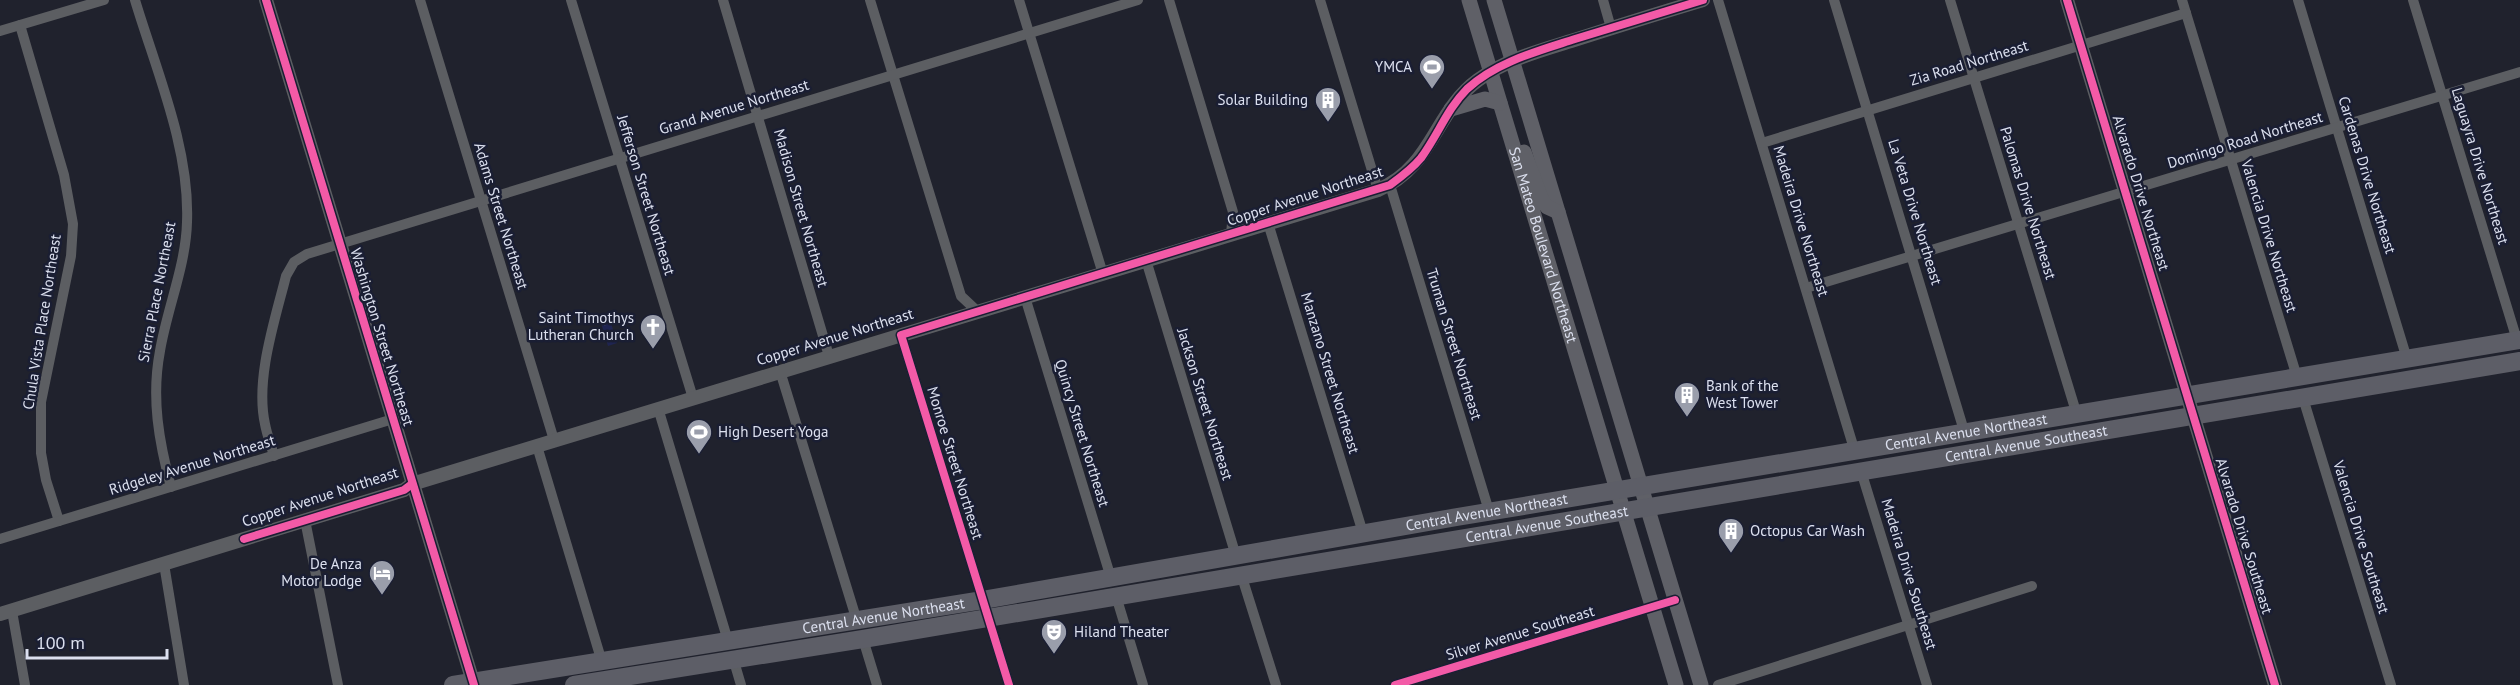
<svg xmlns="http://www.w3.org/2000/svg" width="2520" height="685" viewBox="0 0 2520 685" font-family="'PT Sans',sans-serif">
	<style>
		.grass { fill: url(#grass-tufts) }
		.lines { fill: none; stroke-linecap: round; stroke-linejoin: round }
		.minor { stroke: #5c5e62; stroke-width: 10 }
		.tertiary { stroke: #5c5e62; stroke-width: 14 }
		.secondary { stroke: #5f6067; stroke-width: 15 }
		.primary { stroke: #5d5e67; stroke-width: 18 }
		.cycleway-casing { stroke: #1a1e33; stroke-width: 11 }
		.cycleway { stroke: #f35aa7; stroke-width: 8 }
		.labels { text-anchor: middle; stroke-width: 5; stroke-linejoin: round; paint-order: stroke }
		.street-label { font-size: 15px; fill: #dce0ef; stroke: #1a1e33 }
		.poi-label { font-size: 15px; fill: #dce0ef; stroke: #1a1e33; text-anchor: end }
	</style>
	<defs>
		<pattern id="grass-tufts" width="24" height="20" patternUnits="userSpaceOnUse" patternTransform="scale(1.5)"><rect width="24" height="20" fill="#1f2451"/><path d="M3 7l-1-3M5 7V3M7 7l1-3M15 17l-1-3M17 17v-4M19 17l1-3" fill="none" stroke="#3f446a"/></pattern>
	</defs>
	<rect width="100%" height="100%" fill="#20222d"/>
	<path class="grass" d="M608,313L617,343L608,346L599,316Z"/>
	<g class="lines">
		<g class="minor">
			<path d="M135,0C156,70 190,148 187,222C186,265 167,309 160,351C151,398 159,442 171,487"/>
			<path d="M420,0L554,440"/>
			<path d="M571,0L693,398"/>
			<path d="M723,0L829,356"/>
			<path d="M870,0L961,296L977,311"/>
			<path d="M1019,0L1103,274"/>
			<path d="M1169,0L1233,212L1231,235"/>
			<path d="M1320,0L1378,190"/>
			<path d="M1603,0L1611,28"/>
			<path d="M1718,0L1855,452"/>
			<path d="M1834,0L1965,434"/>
			<path d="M1950,0L2077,415"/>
			<path d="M2182,0L2297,377"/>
			<path d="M2298,0L2407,359"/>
			<path d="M2413,0L2517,340"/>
			<path d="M20,25L64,175L73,224L71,256L41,402V453L46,480L59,521"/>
			<path d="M0,31L104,0"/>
			<path d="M1762,143L2186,13"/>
			<path d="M1390,185L1489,511"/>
			<path d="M1268,223L1363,533"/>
			<path d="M1146,260L1236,556"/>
			<path d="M1806,288L2520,72"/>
			<path d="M1025,297L1111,578"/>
			<path d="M901,335L1009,685"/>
			<path d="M780,371L857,621"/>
			<path d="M2303,398L2391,685"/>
			<path d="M658,408L728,641"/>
			<path d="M537,446L602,662"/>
			<path d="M274,456C271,445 267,435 265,424C255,379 275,320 286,276L294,262L307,254L1138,0"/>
			<path d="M1861,471L1927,685"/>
			<path d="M305,520L338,685"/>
			<path d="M0,539L393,419"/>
			<path d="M164,564L184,685"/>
			<path d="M1241,574L1276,685"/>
			<path d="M1116,596L1143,685"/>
			<path d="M12,611L25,685"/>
			<path d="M863,639L877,685"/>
			<path d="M733,658L741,685"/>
			<path d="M1395,685L1652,607"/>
			<path d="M1718,685L2032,586"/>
		</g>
		<g class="tertiary">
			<path d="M266,0L474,685"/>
			<path d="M2067,0L2275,685"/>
			<path d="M0,614L404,490L412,484L1378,190C1433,167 1434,112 1478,80C1505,60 1539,51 1571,41C1615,27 1659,13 1703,0"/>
		</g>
		<g class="secondary">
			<path id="s1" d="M1469,0L1676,685"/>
			<path d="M1494,0L1701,685"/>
			<path d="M1451,109L1485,99L1500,103"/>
			<path d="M1524,152L1542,200L1547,207L1558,212"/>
		</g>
		<g class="primary">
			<path id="s2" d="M453,685L983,600L1457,517L2520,340"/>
			<path id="s3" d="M574,685L863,639L2520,361"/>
		</g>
		<g class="cycleway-casing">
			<g id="cycleway">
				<path d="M266,0L474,685"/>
				<path d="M2067,0L2275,685"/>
				<path d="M244,539L404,490L412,484"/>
				<path d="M1009,685L901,335L1390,185C1401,177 1412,169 1421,158C1438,135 1447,109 1467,89C1496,62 1538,51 1575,39C1617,26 1660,13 1703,0"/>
				<path d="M1395,685L1675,600"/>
			</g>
		</g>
		<use href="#cycleway" class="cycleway"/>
	</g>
	<defs>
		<g id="stadium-pin" transform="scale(1.35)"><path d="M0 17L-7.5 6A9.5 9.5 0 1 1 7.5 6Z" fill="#9a9eab" stroke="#1a1e33"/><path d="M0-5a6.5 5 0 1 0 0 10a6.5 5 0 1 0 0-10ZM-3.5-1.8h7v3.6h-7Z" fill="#fff"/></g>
		<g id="building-pin" transform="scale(1.35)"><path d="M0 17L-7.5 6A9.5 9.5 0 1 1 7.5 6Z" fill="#9a9eab" stroke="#1a1e33"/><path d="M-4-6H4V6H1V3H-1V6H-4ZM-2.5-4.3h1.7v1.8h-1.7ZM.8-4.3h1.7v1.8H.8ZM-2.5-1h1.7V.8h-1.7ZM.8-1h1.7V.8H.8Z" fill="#fff"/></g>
		<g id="church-pin" transform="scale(1.35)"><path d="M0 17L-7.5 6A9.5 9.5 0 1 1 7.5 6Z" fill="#9a9eab" stroke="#1a1e33"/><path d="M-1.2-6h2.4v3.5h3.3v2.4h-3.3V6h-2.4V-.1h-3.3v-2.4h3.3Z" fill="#fff"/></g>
		<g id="hotel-pin" transform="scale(1.35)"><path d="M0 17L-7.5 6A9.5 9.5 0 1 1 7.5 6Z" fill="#9a9eab" stroke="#1a1e33"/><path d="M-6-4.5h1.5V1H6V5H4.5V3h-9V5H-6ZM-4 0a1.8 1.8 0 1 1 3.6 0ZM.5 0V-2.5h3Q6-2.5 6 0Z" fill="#fff"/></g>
		<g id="theatre-pin" transform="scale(1.35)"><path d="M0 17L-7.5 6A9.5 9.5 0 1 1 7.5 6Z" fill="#9a9eab" stroke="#1a1e33"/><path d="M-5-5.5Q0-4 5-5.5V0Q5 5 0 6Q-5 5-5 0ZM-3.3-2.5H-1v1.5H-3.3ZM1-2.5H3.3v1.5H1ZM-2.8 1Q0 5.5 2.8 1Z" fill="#fff"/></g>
	</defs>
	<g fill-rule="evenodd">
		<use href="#stadium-pin" x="1432" y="67"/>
		<use href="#building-pin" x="1328" y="100"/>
		<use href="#church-pin" x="653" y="327"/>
		<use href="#building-pin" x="1687" y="395"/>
		<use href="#stadium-pin" x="699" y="432"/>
		<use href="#building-pin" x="1731" y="531"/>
		<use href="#hotel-pin" x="382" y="573"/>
		<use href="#theatre-pin" x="1054" y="632"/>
	</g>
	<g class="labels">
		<g class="street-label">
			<text transform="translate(1969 63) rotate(-17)" y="5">Zia Road Northeast</text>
			<text transform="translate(734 107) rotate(-17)" y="5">Grand Avenue Northeast</text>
			<text transform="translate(2245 140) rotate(-17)" y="5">Domingo Road Northeast</text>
			<text transform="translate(2480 166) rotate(73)" y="5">Laguayra Drive Northeast</text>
			<text transform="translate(2367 175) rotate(73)" y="5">Cardenas Drive Northeast</text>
			<text transform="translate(2141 193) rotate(73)" y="5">Alvarado Drive Northeast</text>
			<text transform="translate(646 195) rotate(73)" y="5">Jefferson Street Northeast</text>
			<text transform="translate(1305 196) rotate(-18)" y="5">Copper Avenue Northeast</text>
			<text transform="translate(2028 203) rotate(73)" y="5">Palomas Drive Northeast</text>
			<text transform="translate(801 208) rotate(74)" y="5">Madison Street Northeast</text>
			<text transform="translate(1915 212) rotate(73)" y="5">La Veta Drive Northeast</text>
			<text transform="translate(501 216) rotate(73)" y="5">Adams Street Northeast</text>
			<text transform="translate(1801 221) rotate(73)" y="5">Madeira Drive Northeast</text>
			<text transform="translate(2269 236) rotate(73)" y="5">Valencia Drive Northeast</text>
			<text dy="5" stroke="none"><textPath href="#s1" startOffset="256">San Mateo Boulevard Northeast</textPath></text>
			<text transform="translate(157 292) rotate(-79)" y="5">Sierra Place Northeast</text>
			<text transform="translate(42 322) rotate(-81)" y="5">Chula Vista Place Northeast</text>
			<text transform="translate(382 337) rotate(73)" y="5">Washington Street Northeast</text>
			<text transform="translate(835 337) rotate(-17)" y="5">Copper Avenue Northeast</text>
			<text transform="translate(1454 344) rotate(73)" y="5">Truman Street Northeast</text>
			<text transform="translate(1330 373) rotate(73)" y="5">Manzano Street Northeast</text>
			<text transform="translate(1205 404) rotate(73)" y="5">Jackson Street Northeast</text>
			<text transform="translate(1082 433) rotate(73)" y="5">Quincy Street Northeast</text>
			<text dy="5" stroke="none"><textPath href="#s2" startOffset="1534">Central Avenue Northeast</textPath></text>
			<text dy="5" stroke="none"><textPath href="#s3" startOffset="1472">Central Avenue Southeast</textPath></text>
			<text transform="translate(955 463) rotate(73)" y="5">Monroe Street Northeast</text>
			<text transform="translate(192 465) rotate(-17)" y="5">Ridgeley Avenue Northeast</text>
			<text transform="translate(320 497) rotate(-18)" y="5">Copper Avenue Northeast</text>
			<text dy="5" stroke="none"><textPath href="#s2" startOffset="1048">Central Avenue Northeast</textPath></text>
			<text dy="5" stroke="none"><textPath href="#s3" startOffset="986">Central Avenue Southeast</textPath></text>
			<text transform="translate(2244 536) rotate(73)" y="5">Alvarado Drive Southeast</text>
			<text transform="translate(2361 537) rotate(73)" y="5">Valencia Drive Southeast</text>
			<text transform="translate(1909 574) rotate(73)" y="5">Madeira Drive Southeast</text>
			<text dy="5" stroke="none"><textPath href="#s2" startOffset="436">Central Avenue Northeast</textPath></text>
			<text transform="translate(1520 633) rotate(-17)" y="5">Silver Avenue Southeast</text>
		</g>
		<g class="poi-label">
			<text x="1412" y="72">YMCA</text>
			<text x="1308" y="105">Solar Building</text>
			<text x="634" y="323">Saint Timothys<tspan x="634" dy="17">Lutheran Church</tspan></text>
			<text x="1706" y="391" text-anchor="start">Bank of the<tspan x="1706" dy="17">West Tower</tspan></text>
			<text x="718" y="437" text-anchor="start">High Desert Yoga</text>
			<text x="1750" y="536" text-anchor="start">Octopus Car Wash</text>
			<text x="362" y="569">De Anza<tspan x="362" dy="17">Motor Lodge</tspan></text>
			<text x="1074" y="637" text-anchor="start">Hiland Theater</text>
		</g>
	</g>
	<path d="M27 649v9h140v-9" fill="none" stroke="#dce0ef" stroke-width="3"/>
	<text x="36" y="649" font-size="18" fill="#dce0ef" stroke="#1a1e33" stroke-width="4.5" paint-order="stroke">100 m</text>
</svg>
